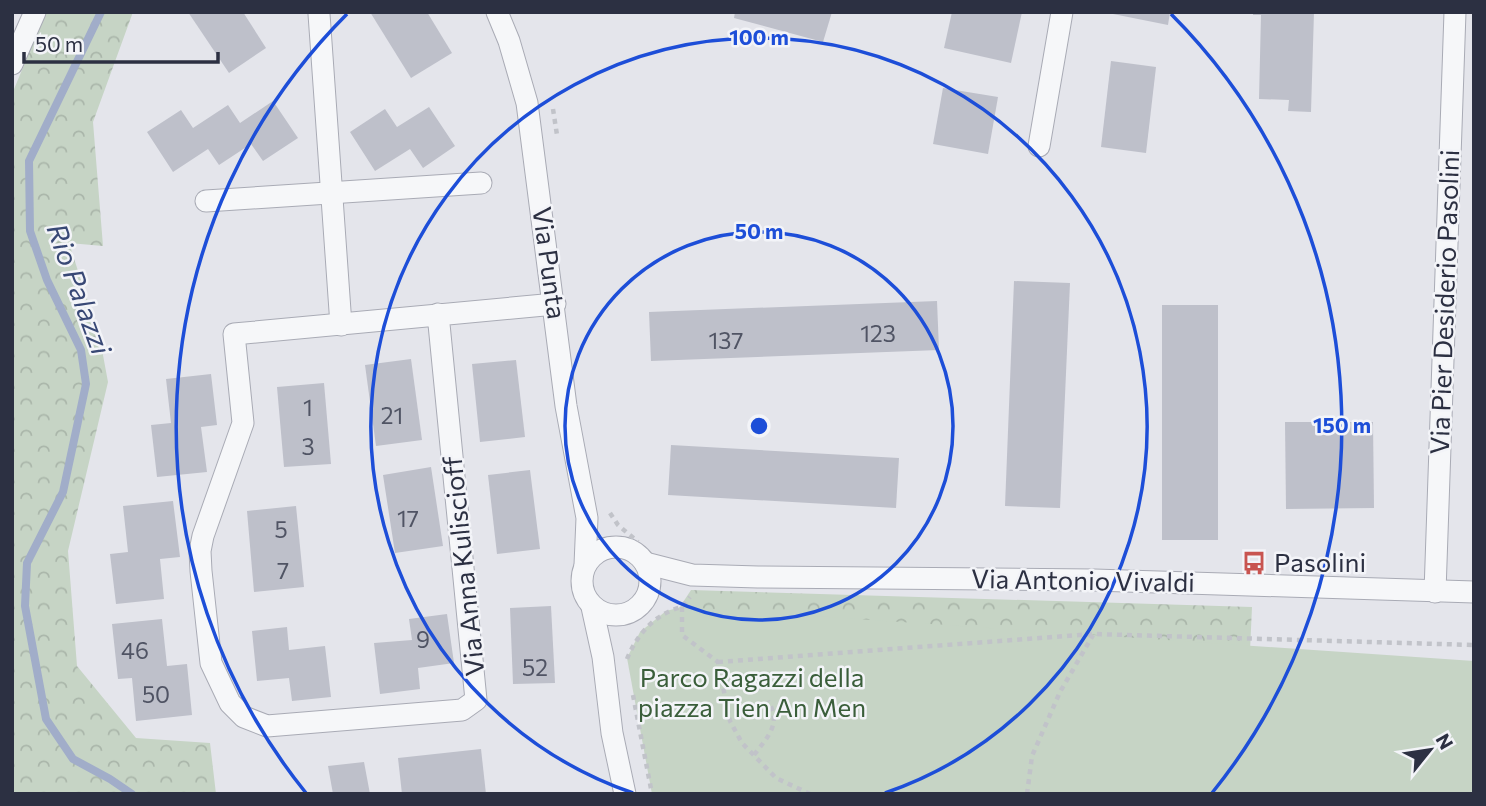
<svg xmlns="http://www.w3.org/2000/svg" width="1486" height="806" viewBox="0 0 1486 806" font-family="Commissioner,sans-serif">
	<style>
		.forest { fill: url(#forest-crowns) }
		.garden { fill: #c6d4c5 }
		.lines { fill: none; stroke-linecap: round; stroke-linejoin: round }
		.stream { stroke: #a1adc9; stroke-width: 8 }
		.building { fill: #bec0ca }
		.minor-casing { stroke: #a9abb5; stroke-width: 23 }
		.path { stroke: #c1c3c9; stroke-width: 4.5; stroke-dasharray: 5 5; stroke-linecap: butt }
		.minor { stroke: #f6f7f9; stroke-width: 21 }
		.ring { fill: none; stroke: #1d4ed8; stroke-width: 3.5 }
		.labels { text-anchor: middle; stroke-width: 5; stroke-linejoin: round; paint-order: stroke }
		.number-label { font-size: 23px; fill: #505464 }
		.street-label { font-size: 26px; fill: #2c3042; stroke: #f3f4f8 }
		.poi-label { font-size: 26px; fill: #2c3042; stroke: #f3f4f8; text-anchor: start }
		.park-label { font-size: 26px; fill: #3a5e3a; stroke: #f3f4f8 }
		.water-label { font-size: 28px; font-style: italic; fill: #384875; stroke: #f3f4f8 }
		.centre { fill: #1d4ed8; stroke: #f3f4f8; stroke-width: 3.5 }
		.ring-label { font-size: 21px; text-anchor: middle; font-weight: bold; fill: #1d4ed8; stroke: #f3f4f8; stroke-width: 5; stroke-linejoin: round; paint-order: stroke }
	</style>
	<defs>
		<pattern id="forest-crowns" width="20" height="18" patternUnits="userSpaceOnUse" patternTransform="scale(1.75)"><rect width="20" height="18" fill="#c6d4c5"/><path d="M2 6a3 3 0 1 1 6 0M12 15a3 3 0 1 1 6 0" fill="none" stroke="#aab6aa"/></pattern>
	</defs>
	<rect width="100%" height="100%" fill="#e4e5eb"/>
	<g class="forest">
		<path d="M46,12H133L93,122L103,246L69,243L100,339L108,382L68,551L77,666L136,738L210,743L216,794H12V94Z"/>
		<path d="M691,590L1252,607L1250,651L674,616Z"/>
	</g>
	<path class="garden" d="M682,607L1474,661V794H652L627,658L640,632L666,611Z"/>
	<g class="lines">
		<path class="stream" d="M101,12L29,161L30,231L47,280L81,350L86,384L63,492L27,563L25,606L46,719L73,759L110,779L132,794"/>
	</g>
	<g class="building">
		<path d="M188,12H243L266,48L229,73Z"/>
		<path d="M370,12H427L452,53L411,78Z"/>
		<path d="M735,12H832L823,42L734,18Z"/>
		<path d="M952,12H1022L1011,63L944,48Z"/>
		<path d="M1103,12H1170L1168,25Z"/>
		<path d="M1253,12H1314L1311,112L1288,111L1289,100L1259,99L1261,15H1253Z"/>
		<path d="M1111,61L1156,67L1146,153L1101,147Z"/>
		<path d="M943,88L998,97L988,154L933,144Z"/>
		<path d="M273,101L298,138L263,161L251,144L219,165L208,149L173,172L147,132L181,110L193,128L228,105L240,123Z"/>
		<path d="M429,107L455,146L423,168L410,149L375,171L350,132L385,109L397,127Z"/>
		<path d="M1014,281L1070,283L1060,508L1005,506Z"/>
		<path d="M937,301L939,350L651,361L649,312Z"/>
		<rect x="1162" y="305" width="56" height="235"/>
		<path d="M411,359L422,440L376,446L365,365Z"/>
		<path d="M516,360L525,437L480,442L472,364Z"/>
		<path d="M211,374L217,425L201,427L207,472L157,477L151,425L171,423L166,379Z"/>
		<path d="M324,383L331,464L284,467L277,387Z"/>
		<path d="M1285,422H1373L1374,508L1286,509Z"/>
		<path d="M671,445L899,458L896,508L668,495Z"/>
		<path d="M431,467L443,546L395,553L383,475Z"/>
		<path d="M530,470L540,549L497,554L488,475Z"/>
		<path d="M173,501L180,557L160,559L164,599L116,604L110,554L128,552L123,506Z"/>
		<path d="M296,506L304,587L254,592L247,511Z"/>
		<path d="M551,606L555,683L513,684L510,608Z"/>
		<path d="M447,614L454,663L418,668L420,689L380,694L374,643L412,640L409,619Z"/>
		<path d="M162,619L167,666L187,664L192,715L136,721L132,678L118,679L112,624Z"/>
		<path d="M287,627L289,650L325,646L331,697L292,701L289,678L257,681L252,631Z"/>
		<path d="M481,749L486,794H402L398,758Z"/>
		<path d="M364,762L370,794H333L328,766Z"/>
	</g>
	<g class="lines">
		<g class="minor-casing">
			<g id="minor">
				<path d="M497,12L509,41L527,103L566,406L587,518L585,565"/>
				<path d="M319,14L341,325"/>
				<path d="M12,64L35,12"/>
				<path d="M1039,146L1062,12"/>
				<path d="M206,201L481,183"/>
				<path d="M438,314L476,700L462,710L267,726L244,717L230,703L211,663L201,571L200,551L203,536L243,423L234,334C341,325 448,315 555,304"/>
				<circle cx="616" cy="581" r="34"/>
				<path d="M645,563L692,575L758,577L1094,580L1474,592"/>
				<path d="M1435,592L1455,12"/>
				<path d="M592,607L603,657L612,733L625,794"/>
			</g>
		</g>
		<g class="path">
			<path d="M553,109L557,135"/>
			<path d="M610,513L618,525L638,542"/>
			<path d="M682,607V635L718,662L730,721L742,743L776,778L810,794"/>
			<path d="M627,659C637,634 656,613 682,607L690,597"/>
			<path d="M718,662L1093,634L1474,645"/>
			<path d="M633,695L652,794"/>
			<path d="M754,755C768,736 782,724 768,701"/>
			<path d="M1027,794L1032,756L1060,692L1093,635"/>
		</g>
		<use href="#minor" class="minor"/>
	</g>
	<g class="ring">
		<circle cx="759" cy="426" r="194"/>
		<path d="M633 793A388 388 0 1 1 885 793"/>
		<path d="M306 793A583 583 0 0 1 347 14M1171 14A583 583 0 0 1 1212 793"/>
	</g>
	<defs>
		<g id="bus-bare" transform="scale(1.89)"><path d="M-5-6H5V4H4V6H2V4H-2V6H-4V4H-5ZM-3.5-4V0h7V-4ZM-3.5 1.2v1.5H-2V1.2ZM2 1.2v1.5H3.5V1.2Z" fill="#c85450" stroke="#f3f4f8" stroke-width="2.5" paint-order="stroke"/></g>
	</defs>
	<g fill-rule="evenodd">
		<use href="#bus-bare" x="1254" y="563"/>
	</g>
	<g class="labels">
		<g class="number-label">
			<text x="878" y="342">123</text>
			<text x="726" y="349">137</text>
			<text x="308" y="416">1</text>
			<text x="392" y="424">21</text>
			<text x="308" y="455">3</text>
			<text x="408" y="527">17</text>
			<text x="281" y="538">5</text>
			<text x="283" y="579">7</text>
			<text x="423" y="648">9</text>
			<text x="135" y="659">46</text>
			<text x="535" y="676">52</text>
			<text x="156" y="703">50</text>
		</g>
		<g class="street-label">
			<text transform="translate(549 263) rotate(82)" y="9">Via Punta</text>
			<text transform="translate(1445 302) rotate(-88)" y="9">Via Pier Desiderio Pasolini</text>
			<text transform="translate(464 566) rotate(-96)" y="9">Via Anna Kuliscioff</text>
			<text transform="translate(1083 581) rotate(1)" y="9">Via Antonio Vivaldi</text>
		</g>
		<g class="poi-label">
			<text x="1274" y="572">Pasolini</text>
		</g>
		<g class="park-label">
			<text x="752" y="687">Parco Ragazzi della<tspan x="752" dy="30">piazza Tien An Men</tspan></text>
		</g>
		<g class="water-label">
			<text transform="translate(79 289) rotate(70)" y="10">Rio Palazzi</text>
		</g>
	</g>
	<circle cx="759" cy="426" r="10" class="centre"/>
	<g class="ring-label">
		<text x="759" y="45">100 m</text>
		<text x="759" y="239">50 m</text>
		<text x="1342" y="433">150 m</text>
	</g>
	<rect width="1486" height="806" fill="none" stroke="#2c3042" stroke-width="28"/>
	<g transform="translate(1430 750) rotate(60)" stroke="#f3f4f8" stroke-width="5" paint-order="stroke">
	<path d="M0-5L12 26L0 18L-12 26Z" fill="#2c3042"/>
	<text y="-10" font-size="19" font-weight="bold" text-anchor="middle" fill="#2c3042">N</text>
	</g>
	<path d="M24 52v10h194v-10" fill="none" stroke="#2c3042" stroke-width="3.5"/>
	<text x="35" y="52" font-size="21" fill="#2c3042" stroke="#f3f4f8" stroke-width="5" paint-order="stroke">50 m</text>
</svg>
